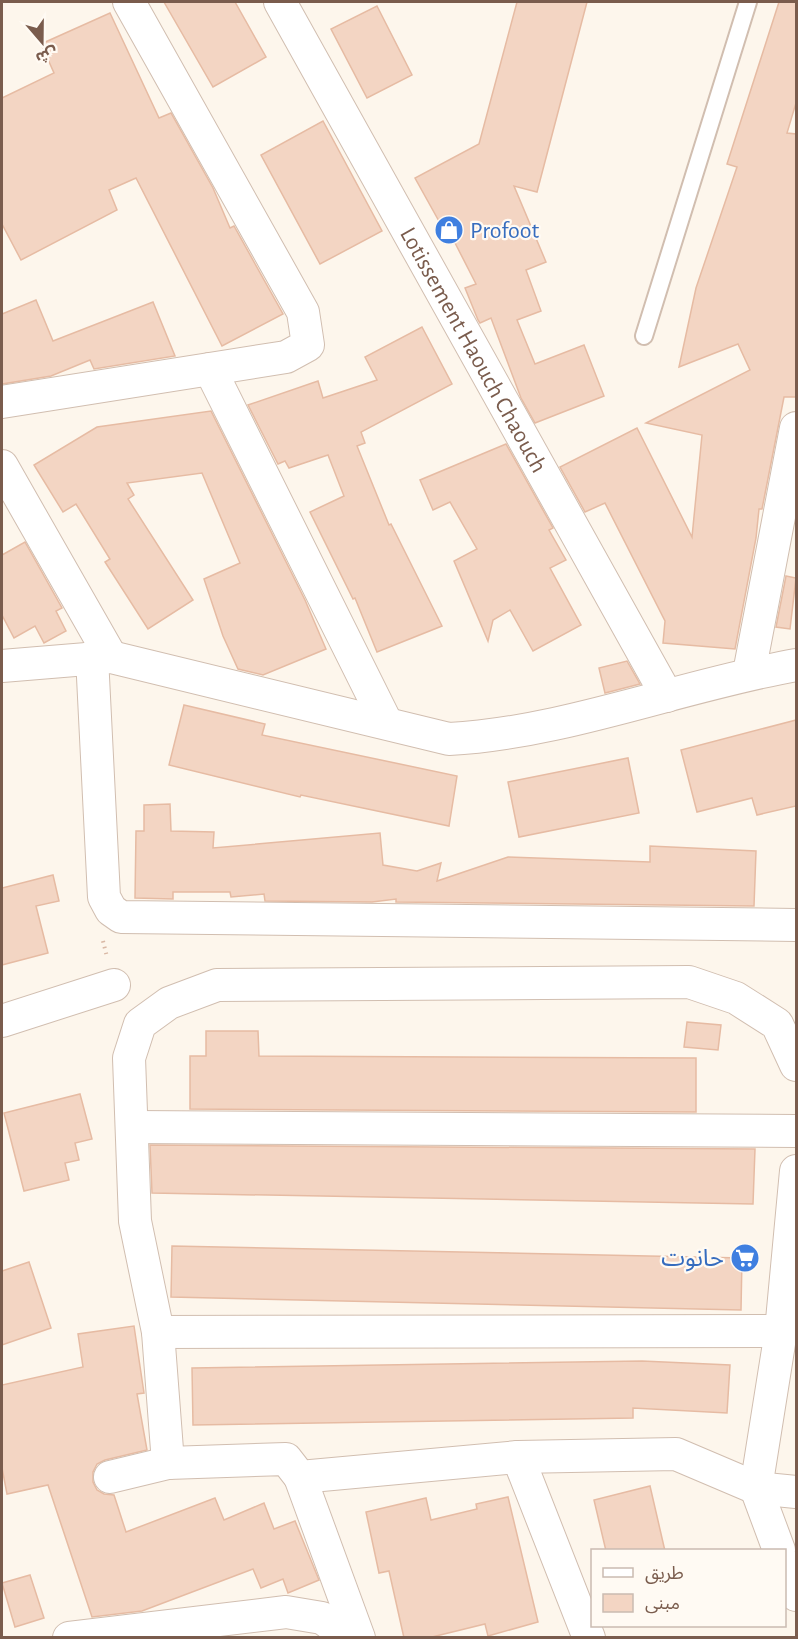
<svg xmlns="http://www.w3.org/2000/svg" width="798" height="1639" viewBox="0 0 798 1639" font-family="'Alegreya Sans','Noto Sans Arabic',sans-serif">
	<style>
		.building { fill: #f3d5c3; stroke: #e6bba3; stroke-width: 1.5 }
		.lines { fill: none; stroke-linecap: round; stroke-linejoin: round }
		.service-casing { stroke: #d1beb0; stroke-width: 20 }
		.minor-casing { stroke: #d1beb0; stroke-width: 34 }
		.path { stroke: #d9b8a5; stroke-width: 4; stroke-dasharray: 1.5 4.5; stroke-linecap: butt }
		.service { stroke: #fff; stroke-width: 16 }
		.minor { stroke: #fff; stroke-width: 32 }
		.labels { text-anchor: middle; stroke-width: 4.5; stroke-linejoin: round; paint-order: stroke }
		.shop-label { font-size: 24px; fill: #366cbe; stroke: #fffaf3; text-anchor: start }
		.street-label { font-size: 24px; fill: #7a5c4d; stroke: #fffaf3 }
	</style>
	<rect width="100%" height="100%" fill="#fdf6ec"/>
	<g class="building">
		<path d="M164,2H235L266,57L213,87Z"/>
		<path d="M517,2H587L537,192L514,186L546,262L526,270L541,311L517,320L535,364L584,345L604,396L535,423L521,398L491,318L480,323L478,320L465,288L476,284L453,239L450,241L415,178L479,144Z"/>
		<path d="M779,2H796V103L787,133L796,134V397H784L762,509H759L756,538L735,649L663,643L665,621L605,503L585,512L560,467L637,428L692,537L702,435L646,423L750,370L738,344L679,367L696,288L737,167L727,164Z"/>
		<path d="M377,6L412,75L367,98L331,29Z"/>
		<path d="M110,13L159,118L171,113L213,188L230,228L234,226L283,314L222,346L136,178L109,190L117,210L21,260L2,224V98L54,73L41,44Z"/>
		<path d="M323,121L382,231L320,264L261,155Z"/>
		<path d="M36,300L53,341L153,302L175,356L94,369L90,360L51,376L2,384V314Z"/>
		<path d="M422,327L452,384L361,432L365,443L357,446L389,525L391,524L442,626L377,652L355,598L353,599L310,512L344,496L328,455L289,468L285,461L278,464L248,405L318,381L323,398L377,380L365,357Z"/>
		<path d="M211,411L305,600L326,649L263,675L238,669L223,636L204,579L240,563L202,473L127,483L134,495L128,499L193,600L148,629L105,562L110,559L76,504L63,512L34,465L97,427Z"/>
		<path d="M506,444L553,528L549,530L566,560L550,568L581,625L533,651L510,610L493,620L488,641L454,561L477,549L450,502L433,510L420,480Z"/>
		<path d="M25,542L62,608L56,611L66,631L44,643L35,626L14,638L2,615V555Z"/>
		<path d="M786,576L796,578L790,629L776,627Z"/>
		<path d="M627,661L640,684L605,693L599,668Z"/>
		<path d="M184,705L265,724L262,735L457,776L449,826L301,795L300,797L169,765Z"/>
		<path d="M796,720V806L757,815L752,798L697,812L681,750Z"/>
		<path d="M628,758L639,813L519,837L508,782Z"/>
		<path d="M170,804L171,831L214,832L213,848L380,833L383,865L417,871L441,863L437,881L508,857L650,862V846L756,851L754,906L396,902V899L372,902L265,901L264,894L231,897L230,892H173V899L135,898L136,831H144V805Z"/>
		<path d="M53,875L59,901L36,906L48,953L2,965V888Z"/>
		<path d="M687,1022L721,1025L718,1050L684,1047Z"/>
		<path d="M206,1031H258L259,1056L696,1058V1112L190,1109V1056H206Z"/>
		<path d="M80,1094L92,1139L75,1143L79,1160L65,1163L69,1180L24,1191L4,1113Z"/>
		<path d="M150,1145L755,1149L753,1204L152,1193Z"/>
		<path d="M172,1246L742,1258L741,1310L171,1297Z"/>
		<path d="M29,1262L51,1328L2,1345V1271Z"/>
		<path d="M134,1326L144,1393L137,1394L147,1450L105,1460L97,1464L93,1472V1482L97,1490L104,1494L114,1495L126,1532L215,1498L224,1520L264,1503L274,1529L295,1521L319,1580L288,1593L283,1579L261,1588L253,1569L142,1611L92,1617L48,1485L7,1494L2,1468V1385L83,1367L78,1334Z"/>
		<path d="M642,1361L730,1365L727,1413L633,1408V1418L193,1425L192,1368Z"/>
		<path d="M650,1486L665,1551H606L594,1500Z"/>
		<path d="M508,1497L538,1622L488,1636L485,1624L428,1638H404L389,1571L379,1573L366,1512L426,1498L431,1520L477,1509L476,1504Z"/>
		<path d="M30,1575L44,1618L15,1627L2,1583Z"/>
	</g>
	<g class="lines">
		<g class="service-casing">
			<path id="service" d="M644,336L748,2"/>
		</g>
		<g class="minor-casing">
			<g id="minor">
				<path id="s1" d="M280,2L667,696"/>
				<path d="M210,369L386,722"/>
				<path d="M2,402L286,357L308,345L303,312L129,2"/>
				<path d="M2,466L111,657"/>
				<path d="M92,657L104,897L111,910L121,917L796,925"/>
				<path d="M2,666L111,657L449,739C564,733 683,685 796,665"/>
				<path d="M749,673L796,428"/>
				<path d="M2,1021L114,985"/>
				<path d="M133,1127L796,1131"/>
				<path d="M158,1332L781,1331"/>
				<path d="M518,1457L589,1638"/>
				<path d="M168,1463L158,1332L135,1221L129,1058L140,1024L169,1003L217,985L689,982L736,998L777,1024L796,1065"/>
				<path d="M110,1477L168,1463L286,1459L300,1477L518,1457L676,1454L756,1488L796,1492"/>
				<path d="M300,1477L359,1638"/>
				<path d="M779,1550L756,1488L781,1331L796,1171"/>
				<path d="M784,1564L796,1595"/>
				<path d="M69,1638L286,1612L322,1618L350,1638"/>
			</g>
		</g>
		<path class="path" d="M103,941L107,957"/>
		<use href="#service" class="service"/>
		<use href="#minor" class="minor"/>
	</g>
	<defs>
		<g id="shop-disc" transform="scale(1.5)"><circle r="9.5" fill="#3f7fe0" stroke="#fffaf3"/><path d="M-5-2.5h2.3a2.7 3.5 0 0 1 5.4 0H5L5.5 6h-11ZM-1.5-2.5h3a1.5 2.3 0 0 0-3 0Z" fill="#fff"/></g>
		<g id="supermarket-disc" transform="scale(1.5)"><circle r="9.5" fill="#3f7fe0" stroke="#fffaf3"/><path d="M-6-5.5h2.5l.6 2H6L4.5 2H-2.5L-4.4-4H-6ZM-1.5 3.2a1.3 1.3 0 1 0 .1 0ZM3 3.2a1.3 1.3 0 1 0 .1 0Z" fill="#fff"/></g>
	</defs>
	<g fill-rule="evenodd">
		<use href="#shop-disc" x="449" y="230"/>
		<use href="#supermarket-disc" x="745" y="1258"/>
	</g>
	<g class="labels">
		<g class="shop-label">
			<text x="470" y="238">Profoot</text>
			<text x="724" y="1266" text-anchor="end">حانوت</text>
		</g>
		<g class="street-label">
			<text dy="8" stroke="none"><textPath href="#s1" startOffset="398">Lotissement Haouch Chaouch</textPath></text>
		</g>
	</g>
	<rect width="798" height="1639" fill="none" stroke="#7a5c4d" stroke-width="6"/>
	<rect x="591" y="1549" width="195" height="78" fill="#fffaf3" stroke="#cabbb1" stroke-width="1.5"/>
	<rect x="603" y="1568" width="30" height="9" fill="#ffffff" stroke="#cabbb1" stroke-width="1.5"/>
	<text x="645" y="1579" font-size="18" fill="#7a5c4d">طريق</text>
	<rect x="603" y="1594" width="30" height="18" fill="#f3d5c3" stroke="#cabbb1" stroke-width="1.5"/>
	<text x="645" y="1609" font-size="18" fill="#7a5c4d">مبنى</text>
	<g transform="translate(42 42) rotate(160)" stroke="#fffaf3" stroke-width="4.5" paint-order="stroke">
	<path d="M0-4.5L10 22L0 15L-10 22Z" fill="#7a5c4d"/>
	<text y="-9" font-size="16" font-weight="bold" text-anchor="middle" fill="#7a5c4d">ش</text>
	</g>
</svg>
